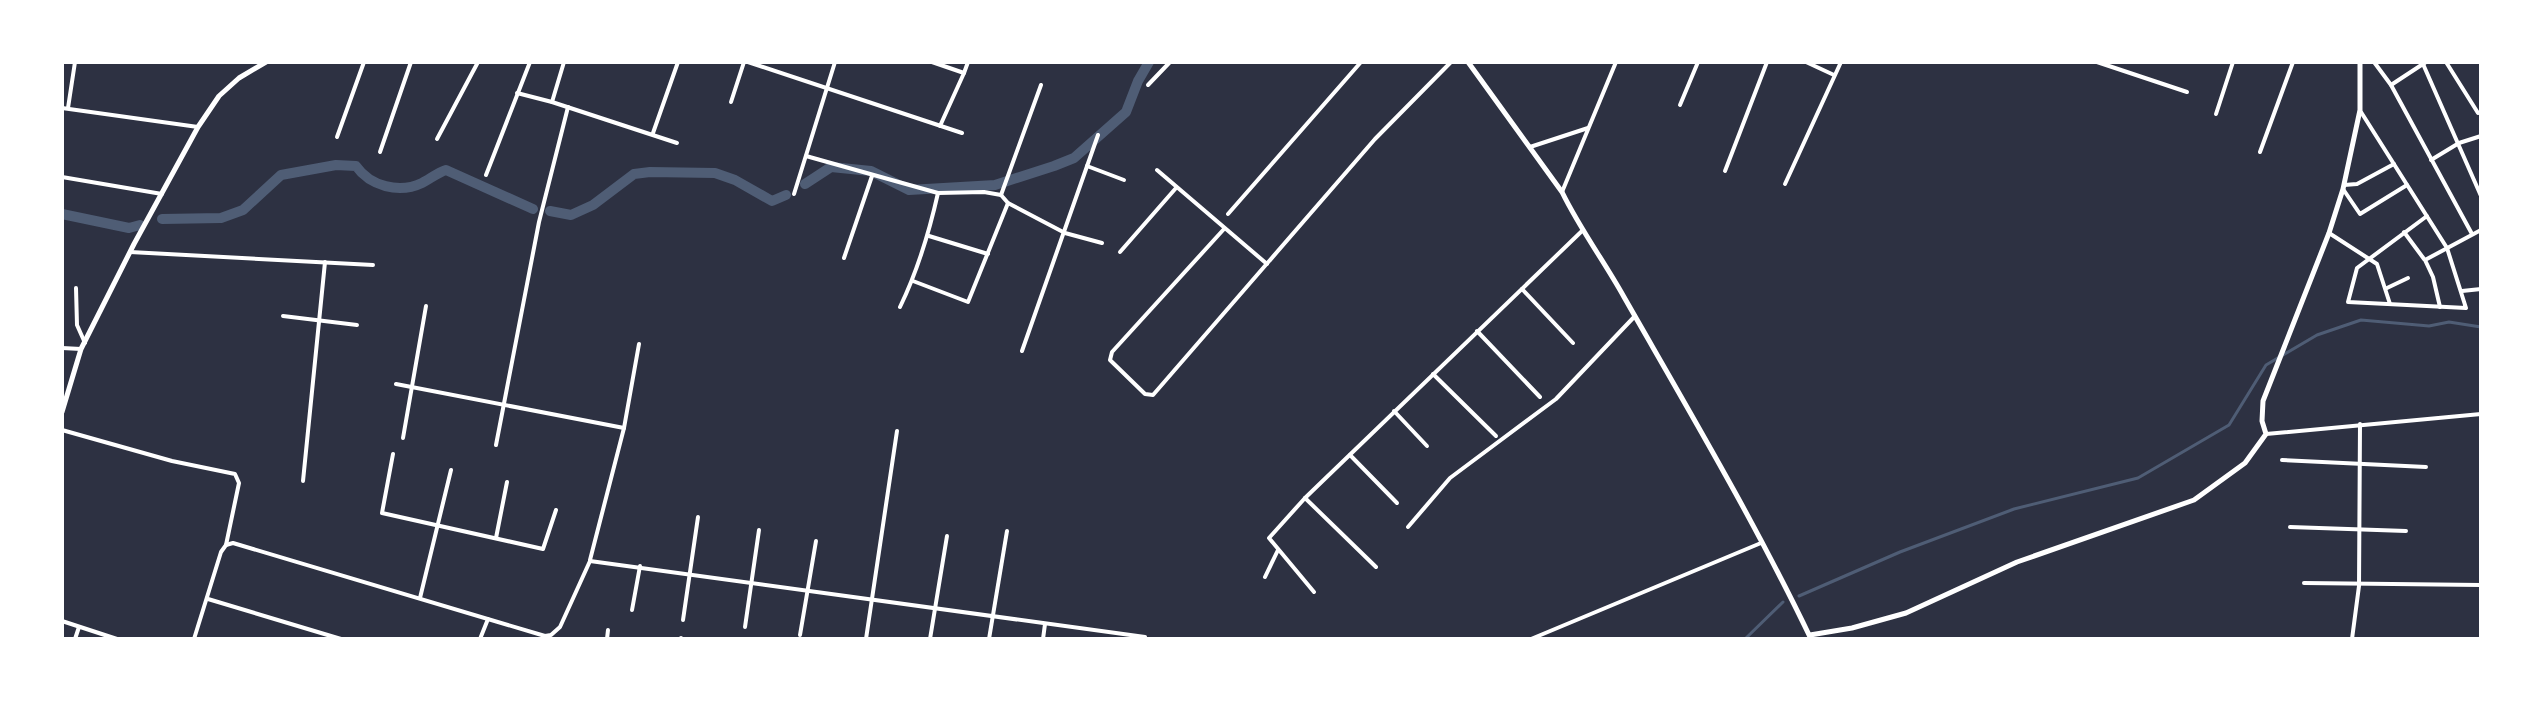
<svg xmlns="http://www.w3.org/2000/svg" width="2543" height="701" viewBox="0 0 2543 701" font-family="Ubuntu,sans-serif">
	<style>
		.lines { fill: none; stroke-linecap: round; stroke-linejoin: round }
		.stream { stroke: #4f5d75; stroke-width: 3 }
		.canal { stroke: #4f5d75; stroke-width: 10 }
		.minor { stroke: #fff; stroke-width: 4 }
		.tertiary { stroke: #fff; stroke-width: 5 }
	</style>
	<rect width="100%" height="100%" fill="#2d3142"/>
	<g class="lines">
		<g class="stream">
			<path d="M1799,596L1900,552L2014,509L2138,478L2229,425L2266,365L2317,335L2361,320L2429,326L2449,322L2481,327"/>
			<path d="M1745,639L1783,602"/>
		</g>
		<g class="canal">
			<path d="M805,184L831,167L871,171L909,190L995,185L1054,166L1074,158L1126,112L1138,81L1149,62"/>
			<path d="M550,211L571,215L593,205L634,174L650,172L715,173L735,180L772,201L786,195"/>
			<path d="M62,214L129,228L140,225"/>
			<path d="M162,219L221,218L243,210L281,175L336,165L356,166C370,186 399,194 422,183C430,179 437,173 446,170L533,209"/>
		</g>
		<g class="minor">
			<path d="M748,62L962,133"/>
			<path d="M932,62L964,73L940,126"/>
			<path d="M1806,62L1834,75"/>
			<path d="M2097,62L2187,92"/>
			<path d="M2374,62L2391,85L2472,234"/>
			<path d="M2446,62L2478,113"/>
			<path d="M2423,64L2481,196"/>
			<path d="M964,73L968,62"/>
			<path d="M1148,85L1170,62"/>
			<path d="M2391,85L2426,62"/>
			<path d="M517,93L552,102L677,143"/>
			<path d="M552,102L564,62"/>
			<path d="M731,102L744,62"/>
			<path d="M1680,105L1698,62"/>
			<path d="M62,108L198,127"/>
			<path d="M68,108L75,62"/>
			<path d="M2361,112L2447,248L2466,308L2348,302L2357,268L2427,216"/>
			<path d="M2216,114L2233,62"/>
			<path d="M653,133L678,62"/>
			<path d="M337,137L364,62"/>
			<path d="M437,139L478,62"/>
			<path d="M1530,147L1588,128"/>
			<path d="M380,152L411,62"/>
			<path d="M2260,152L2293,62"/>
			<path d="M806,156L938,193L984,192L1001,195L1008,203L1065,233L1102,243"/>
			<path d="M2431,160L2459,143L2481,136"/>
			<path d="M1087,166L1124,180"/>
			<path d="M1157,170L1267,264"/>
			<path d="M1725,171L1767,62"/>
			<path d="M486,175L530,62"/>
			<path d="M62,177L162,194"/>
			<path d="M1785,184L1841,62"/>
			<path d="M2344,185L2357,184L2394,164"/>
			<path d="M2343,189L2360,214L2407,185"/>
			<path d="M1562,192L1616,62"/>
			<path d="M794,194L835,62"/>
			<path d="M1001,195L1041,85"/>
			<path d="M1228,214L1361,62"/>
			<path d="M1224,229L1112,352L1110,360L1145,394L1153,395L1375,139L1451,62"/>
			<path d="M2404,232L2424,259"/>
			<path d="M2329,233L2377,264L2390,304"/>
			<path d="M929,236L988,254"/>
			<path d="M130,252L373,265"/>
			<path d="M1120,252L1176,188"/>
			<path d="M844,258L872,176"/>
			<path d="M913,281L968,302L1008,203"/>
			<path d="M76,288L77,325L85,343"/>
			<path d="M2387,288L2408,278"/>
			<path d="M1522,289L1573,343"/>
			<path d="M2462,291L2481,289"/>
			<path d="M900,307C918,270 929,233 938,193"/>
			<path d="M2440,307L2433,277L2425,260L2481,230"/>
			<path d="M283,316L357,325"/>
			<path d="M1477,331L1540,397"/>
			<path d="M62,348L81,349"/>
			<path d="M1022,351L1098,135"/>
			<path d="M1433,374L1496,436"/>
			<path d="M396,384L624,428"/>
			<path d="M1394,411L1427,446"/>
			<path d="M62,430L172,461L235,474L239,483L226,545"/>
			<path d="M2266,434L2481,414"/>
			<path d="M403,438L426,306"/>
			<path d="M496,445L539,222L568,107"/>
			<path d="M393,454L382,513L543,549L556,510"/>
			<path d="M1350,455L1397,503"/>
			<path d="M2282,460L2426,467"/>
			<path d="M303,481L325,262"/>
			<path d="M1305,498L1376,567"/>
			<path d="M1408,527L1450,478L1556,399L1635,316"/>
			<path d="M2290,527L2406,531"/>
			<path d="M496,538L507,482"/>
			<path d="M590,560L624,428L639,344"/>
			<path d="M1265,577L1278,550"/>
			<path d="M2304,583L2481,585"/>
			<path d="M1314,592L1269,538L1305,498L1583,230"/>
			<path d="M420,598L451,470"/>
			<path d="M208,599L341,639"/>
			<path d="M632,610L640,566"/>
			<path d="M683,620L698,517"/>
			<path d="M62,621L117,639"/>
			<path d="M745,627L759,530"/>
			<path d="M800,635L816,541"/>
			<path d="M75,639L79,627"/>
			<path d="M194,639L221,552L226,545L233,543L545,636L551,635L560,627L590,561L1145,637"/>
			<path d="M480,639L488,619"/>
			<path d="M607,639L608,630"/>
			<path d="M681,639V638"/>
			<path d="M866,639L897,431"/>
			<path d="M930,639L947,536"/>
			<path d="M989,639L1007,531"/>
			<path d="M1043,639L1045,624"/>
			<path d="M1531,639L1761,543"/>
			<path d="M2352,639L2359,586L2360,424"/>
		</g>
		<g class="tertiary">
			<path d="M1468,62L1562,192C1580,229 1604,261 1624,297C1688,409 1755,522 1811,639"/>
			<path d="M62,412L81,349L134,244L198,127L219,96L239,78L266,62"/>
			<path d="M1810,635L1852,628L1906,613L2017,562L2194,500L2245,463L2266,434L2262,421L2263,401L2329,233L2343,189L2360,110V62"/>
		</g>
	</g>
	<rect width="2543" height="701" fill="none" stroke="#ffffff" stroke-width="128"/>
</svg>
